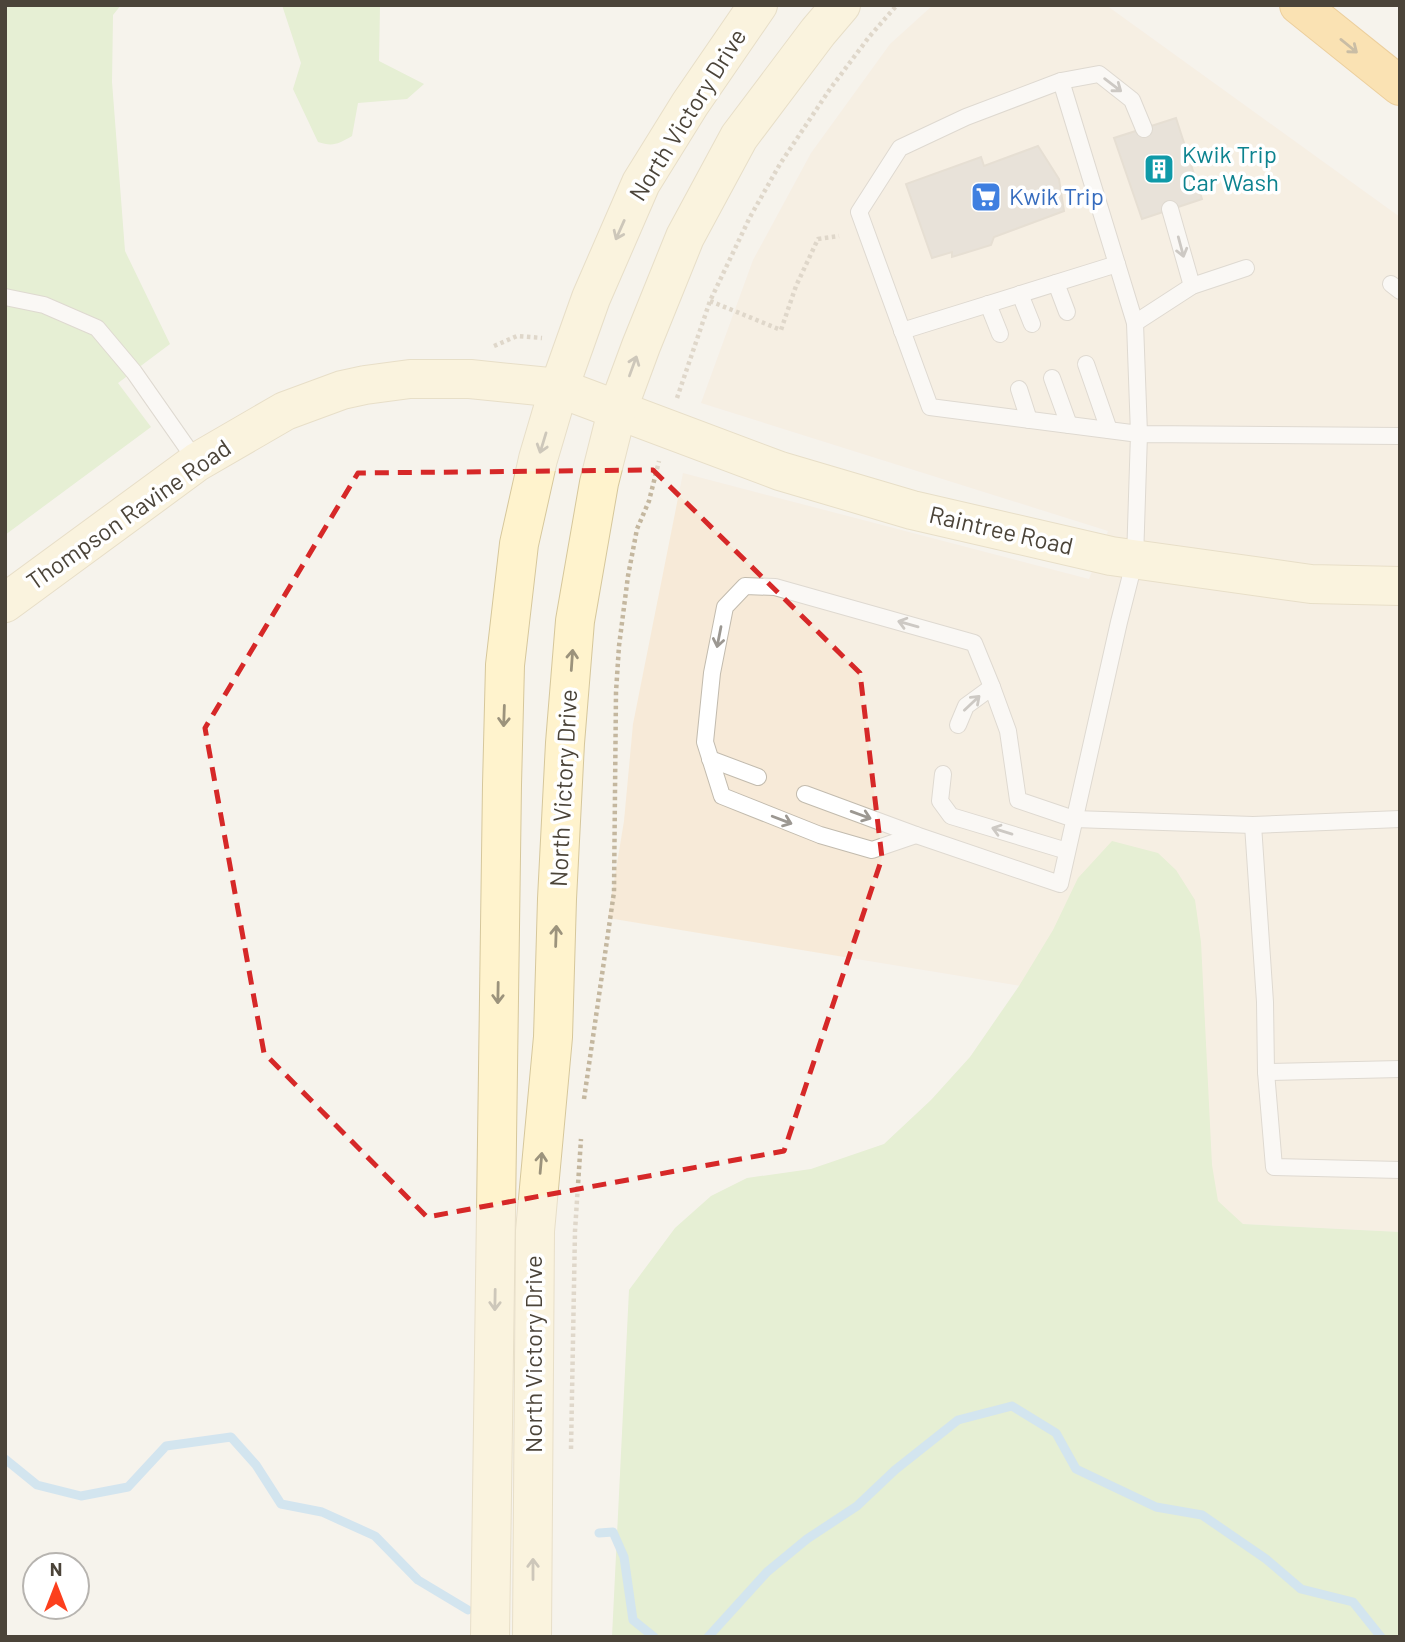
<svg xmlns="http://www.w3.org/2000/svg" width="1405" height="1642" viewBox="0 0 1405 1642" font-family="Barlow,sans-serif">
	<style>
		.commercial { fill: #f7ead8 }
		.green { fill: #d2eab5 }
		.lines { fill: none; stroke-linecap: round; stroke-linejoin: round }
		.stream { stroke: #a9d4f2; stroke-width: 9 }
		.building { fill: #d8cfc1; stroke: #d3c7b4; stroke-width: 2 }
		.lane-casing { stroke: #c2bbae; stroke-width: 18 }
		.secondary-casing { stroke: #d6c79b; stroke-width: 40 }
		.highway-casing { stroke: #e0a43c; stroke-width: 40 }
		.path { stroke: #c4b79f; stroke-width: 4.5; stroke-dasharray: 3.5 3.5; stroke-linecap: butt }
		.lane { stroke: #fff; stroke-width: 16 }
		.secondary { stroke: #fff3cd; stroke-width: 38 }
		.highway { stroke: #ffcf6e; stroke-width: 38 }
		.oneway { stroke: #937c4e }
		.oneway2 { stroke: #9c9892 }
		.oneway3 { stroke: #9c937c }
		.marked { fill: none; stroke: #d62828; stroke-width: 5; stroke-dasharray: 14 9; stroke-linejoin: round }
		.labels { text-anchor: middle; stroke-width: 7; stroke-linejoin: round; paint-order: stroke }
		.street-label { font-size: 24px; fill: #4b4439; stroke: #fff }
		.culture-label { font-size: 24px; fill: #0d838f; stroke: #fff; text-anchor: start }
		.shop-label { font-size: 24px; fill: #366cbe; stroke: #fff; text-anchor: start }
	</style>
	<rect width="100%" height="100%" fill="#f6f3ec"/>
	<path class="commercial" d="M933,5H1106L1400,217V1232L1184,1221L1178,1012L608,918L624,821L633,724L683,473L1089,579L1108,531L701,403L753,260L811,153L890,44Z"/>
	<g class="green">
		<path d="M5,5H121L113,15L112,82L125,251L170,344L118,383L151,427L5,535Z"/>
		<path d="M282,5H380L379,61L424,84L407,99L358,103L352,136C338,144 333,147 318,142L293,89L301,63Z"/>
		<path d="M1112,841L1158,853L1176,870L1195,900L1201,942L1212,1165L1218,1201L1243,1224L1400,1232V1637H612L629,1290L675,1228L711,1196L747,1178L811,1169L884,1144L931,1100L970,1057L1019,986L1053,930L1078,878Z"/>
	</g>
	<g class="lines">
		<g class="stream">
			<path d="M5,1459L37,1485L81,1496L128,1487L166,1446L231,1437L256,1465L281,1504L322,1512L375,1536L418,1580L468,1610"/>
			<path d="M599,1533L613,1532L624,1557L633,1620L654,1637"/>
			<path d="M708,1637L767,1572L807,1539L857,1506L895,1470L958,1420L1012,1406L1056,1433L1076,1469L1156,1507L1202,1515L1266,1559L1301,1589L1353,1602L1381,1637"/>
		</g>
	</g>
	<g class="building">
		<path d="M1176,118L1202,199L1142,219L1114,138Z"/>
		<path d="M1038,146L1059,179L1064,211L994,237L991,245L952,257V252L932,258L906,184L981,157L984,166Z"/>
	</g>
	<g class="lines">
		<g class="lane-casing">
			<g id="lane">
				<path d="M1061,81L1099,74L1132,100L1144,129"/>
				<path d="M1170,209L1192,286"/>
				<path d="M1056,283L1067,312"/>
				<path d="M1391,284L1400,291"/>
				<path d="M1020,294L1032,324"/>
				<path d="M5,297L44,305L97,328L134,372L197,462"/>
				<path d="M988,304L1000,334"/>
				<path d="M1135,323L1192,286L1246,268"/>
				<path d="M902,331L1117,264"/>
				<path d="M1086,364L1109,430"/>
				<path d="M1052,378L1069,425"/>
				<path d="M1019,389L1029,420"/>
				<path d="M958,725L966,706L992,687"/>
				<path d="M710,759L758,777"/>
				<path d="M943,774L940,801L951,816L1067,851"/>
				<path d="M805,794L916,835L1060,884L1119,622L1135,559L1139,434L1135,323L1061,81L966,117L900,148L859,212L930,407L1139,434L1400,436"/>
				<path d="M1253,825L1265,1002L1266,1072L1274,1167L1400,1170"/>
				<path d="M916,835L872,850L820,835L722,796L705,742L712,673L725,607L745,586L775,587L974,643L992,687L1008,731L1018,800L1074,819L1253,825L1400,819"/>
				<path d="M1266,1072L1400,1069"/>
			</g>
		</g>
		<g class="secondary-casing">
			<g id="secondary">
				<path d="M5,603L197,462L285,411L342,390L365,385L410,379H470L559,388L780,471L912,510L1111,556L1311,584L1400,586"/>
				<path d="M490,1637L502,785L505,665L519,544L538,459L559,388L591,298L641,183L690,104L758,5"/>
				<path d="M532,1637L535,1231L553,1037L557,899L565,743L575,621L599,483L617,411L641,346L685,237L739,137L818,32L841,5"/>
			</g>
		</g>
		<g class="highway-casing">
			<path id="highway" d="M1299,5L1400,86"/>
		</g>
		<g class="path">
			<path d="M710,301L781,330L796,286L818,239L839,236"/>
			<path d="M494,346L517,336L542,338"/>
			<path d="M677,398L710,301L750,217L780,164L830,89L869,37L897,5"/>
			<path d="M584,1099L614,892L616,692L619,646L628,576L637,529L649,501L659,461"/>
			<path d="M571,1449L575,1231L581,1139"/>
		</g>
		<use href="#lane" class="lane"/>
		<use href="#secondary" class="secondary"/>
		<use href="#highway" class="highway"/>
	</g>
	<defs><path id="oneway-shaft" d="M-6 0H5M1.5-3L5.5 0L1.5 3" fill="none" stroke-width="1.6" stroke-linecap="round" stroke-linejoin="round" transform="scale(1.75)"/></defs>
	<use class="oneway" href="#oneway-shaft" transform="translate(1349 46) rotate(39)"/>
	<g class="oneway2">
		<use href="#oneway-shaft" transform="translate(1113 85) rotate(37)"/>
		<use href="#oneway-shaft" transform="translate(1181 247) rotate(75)"/>
		<use href="#oneway-shaft" transform="translate(908 624) rotate(-164)"/>
		<use href="#oneway-shaft" transform="translate(719 637) rotate(101)"/>
		<use href="#oneway-shaft" transform="translate(972 703) rotate(-43)"/>
		<use href="#oneway-shaft" transform="translate(861 815) rotate(20)"/>
		<use href="#oneway-shaft" transform="translate(782 820) rotate(21)"/>
		<use href="#oneway-shaft" transform="translate(1002 831) rotate(-163)"/>
	</g>
	<g class="oneway3">
		<use href="#oneway-shaft" transform="translate(620 230) rotate(114)"/>
		<use href="#oneway-shaft" transform="translate(633 366) rotate(-70)"/>
		<use href="#oneway-shaft" transform="translate(543 443) rotate(107)"/>
		<use href="#oneway-shaft" transform="translate(572 660) rotate(-86)"/>
		<use href="#oneway-shaft" transform="translate(504 716) rotate(92)"/>
		<use href="#oneway-shaft" transform="translate(556 936) rotate(-88)"/>
		<use href="#oneway-shaft" transform="translate(498 993) rotate(91)"/>
		<use href="#oneway-shaft" transform="translate(541 1163) rotate(-85)"/>
		<use href="#oneway-shaft" transform="translate(495 1300) rotate(91)"/>
		<use href="#oneway-shaft" transform="translate(533 1569) rotate(-90)"/>
	</g>
	<path d="M0 0H1405V1642H0ZM653,470L860,673L882,858L784,1151L427,1217L264,1053L205,728L358,473Z" fill="#f6f3ec" fill-opacity=".55" fill-rule="evenodd"/>
	<path class="marked" d="M653,470L860,673L882,858L784,1151L427,1217L264,1053L205,728L358,473Z"/>
	<defs>
		<g id="building-square" transform="scale(1.575)"><rect x="-9" y="-9" width="18" height="18" rx="4" fill="#0f9aa8" stroke="#fff"/><path d="M-4-6H4V6H1V3H-1V6H-4ZM-2.5-4.3h1.7v1.8h-1.7ZM.8-4.3h1.7v1.8H.8ZM-2.5-1h1.7V.8h-1.7ZM.8-1h1.7V.8H.8Z" fill="#fff"/></g>
		<g id="supermarket-square" transform="scale(1.575)"><rect x="-9" y="-9" width="18" height="18" rx="4" fill="#3f7fe0" stroke="#fff"/><path d="M-6-5.5h2.5l.6 2H6L4.5 2H-2.5L-4.4-4H-6ZM-1.5 3.2a1.3 1.3 0 1 0 .1 0ZM3 3.2a1.3 1.3 0 1 0 .1 0Z" fill="#fff"/></g>
	</defs>
	<g fill-rule="evenodd">
		<use href="#building-square" x="1159" y="169"/>
		<use href="#supermarket-square" x="986" y="197"/>
	</g>
	<g class="labels">
		<g class="street-label">
			<text transform="translate(688 115) rotate(-58)" y="8">North Victory Drive</text>
			<text transform="translate(129 515) rotate(-35)" y="8">Thompson Ravine Road</text>
			<text transform="translate(1001 531) rotate(13)" y="8">Raintree Road</text>
			<text transform="translate(564 788) rotate(-87)" y="8">North Victory Drive</text>
			<text transform="translate(534 1354) rotate(-90)" y="8">North Victory Drive</text>
		</g>
		<g class="culture-label">
			<text x="1182" y="163">Kwik Trip<tspan x="1182" dy="28">Car Wash</tspan></text>
		</g>
		<g class="shop-label">
			<text x="1009" y="205">Kwik Trip</text>
		</g>
	</g>
	<rect width="1405" height="1642" fill="none" stroke="#4b4439" stroke-width="14"/>
	<g transform="translate(56 1586)"><circle r="33" fill="#ffffff" stroke="#b7b4b0" stroke-width="2"/>
	<path d="M0-5L12 26L0 18L-12 26Z" fill="#fc3f1d"/>
	<text y="-10" font-size="19" font-weight="bold" text-anchor="middle" fill="#4b4439">N</text>
	</g>
</svg>
